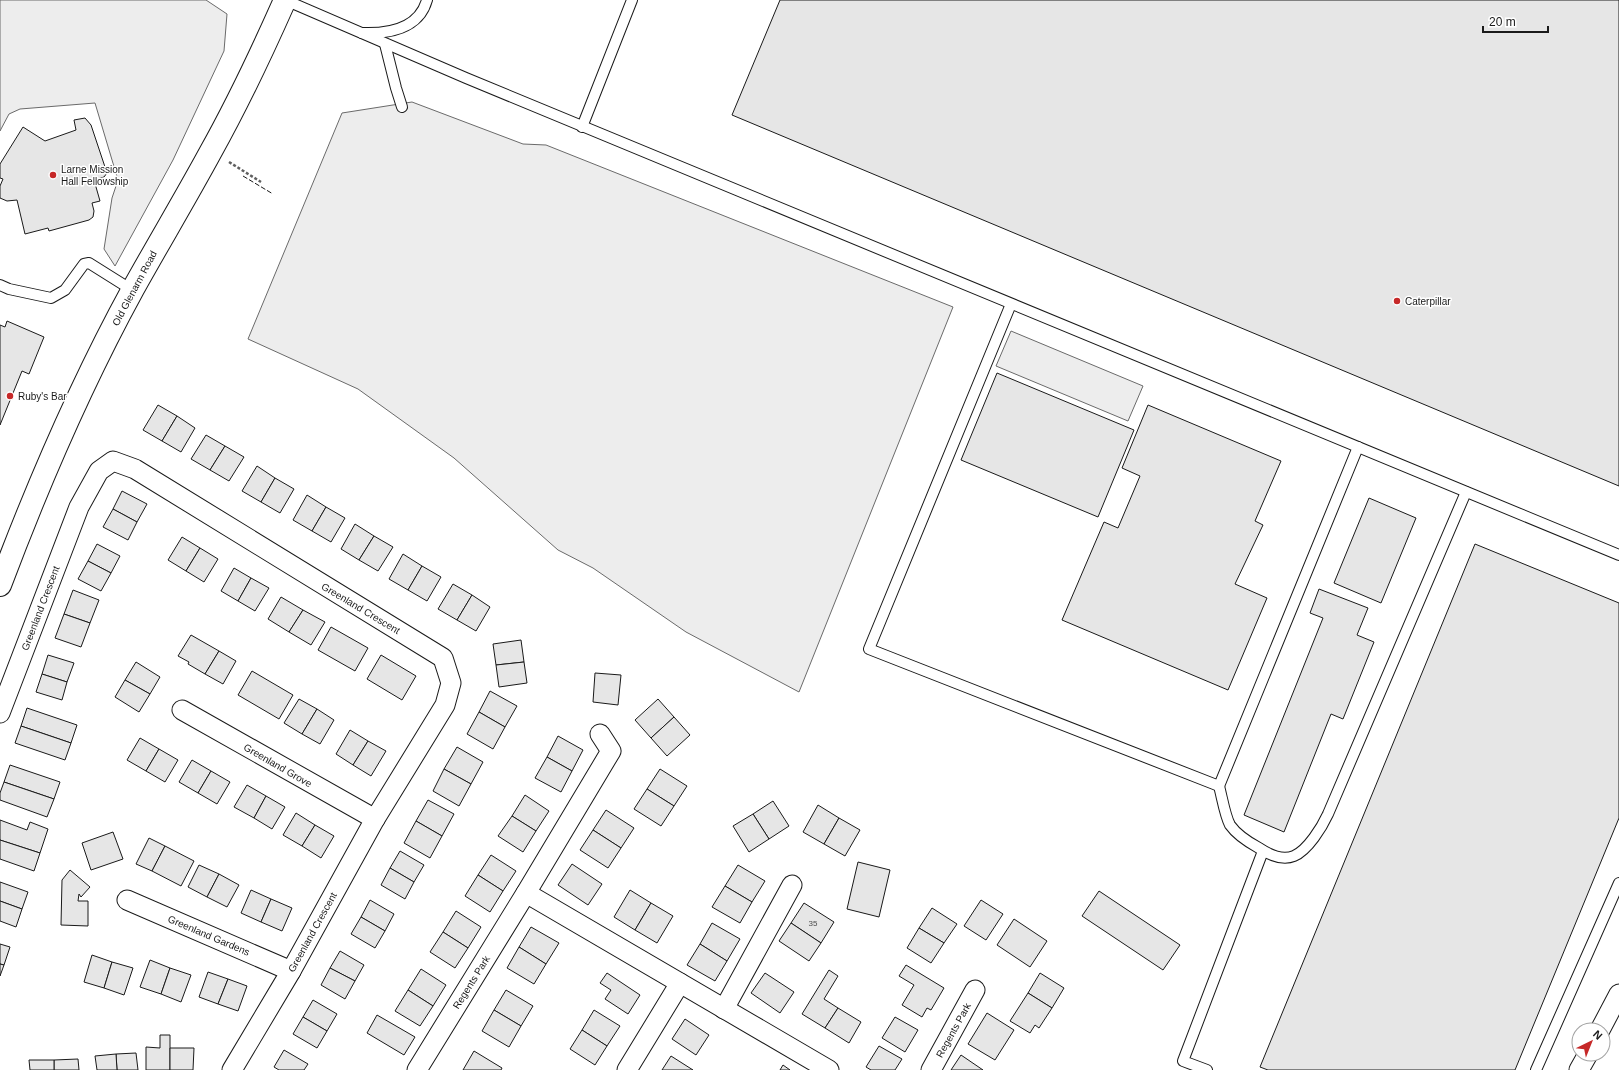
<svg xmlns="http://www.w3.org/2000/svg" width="1619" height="1070" viewBox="0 0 1619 1070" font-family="Helvetica,sans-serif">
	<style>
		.built { fill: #ededed; stroke: #6a6a6a }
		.building { fill: #e6e6e6; stroke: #1a1a1a }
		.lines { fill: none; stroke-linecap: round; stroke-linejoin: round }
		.lane-casing { stroke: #1a1a1a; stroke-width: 12 }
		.street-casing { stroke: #1a1a1a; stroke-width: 21 }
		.secondary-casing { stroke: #1a1a1a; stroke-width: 24 }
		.path { stroke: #5f5f5f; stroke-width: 2.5; stroke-dasharray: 3 2; stroke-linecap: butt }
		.lane { stroke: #fff; stroke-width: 10 }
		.street { stroke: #fff; stroke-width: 19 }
		.secondary { stroke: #fff; stroke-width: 22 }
		.fence { stroke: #1a1a1a; stroke-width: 1; stroke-dasharray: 5 2; stroke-linecap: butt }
		.poi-dot { fill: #c62828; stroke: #fff; stroke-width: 1.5 }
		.labels { text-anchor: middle; stroke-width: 3; stroke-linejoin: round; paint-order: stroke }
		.number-label { font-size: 8px; fill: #4d4d4d }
		.poi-label { font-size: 10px; fill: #1a1a1a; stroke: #fff; text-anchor: start }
		.street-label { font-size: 10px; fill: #1a1a1a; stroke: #fff }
	</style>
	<rect width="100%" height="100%" fill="#fff"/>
	<g class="built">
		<path d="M0,0H206L227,14L224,51L173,160L115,266L104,249L112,198L118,180L95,103L20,109L9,114L0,131Z"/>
		<path d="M412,102L523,144L546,145L953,307L799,692L686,632L593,568L558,550L454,458L358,389L248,339L342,113Z"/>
		<path d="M1011,331L1143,386L1128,421L996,366Z"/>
	</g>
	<g class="building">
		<path d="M780,0H1619V486L732,115Z"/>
		<path d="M85,118L91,125L107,173L104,177L94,180L100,201L92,203L94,211L93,217L89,220L49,231L48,228L25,234L17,200L7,201L0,198V186L3,179L0,178V164L23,127L45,141L76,130L74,120Z"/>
		<path d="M7,321L44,337L29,374L22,371L0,425V325L5,327Z"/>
		<path d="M997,373L1134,430L1098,517L961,460Z"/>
		<path d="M158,405L177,416L162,441L143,430Z"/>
		<path d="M1148,405L1281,461L1255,521L1263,525L1235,584L1267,598L1228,690L1062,620L1104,522L1118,528L1140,476L1122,468Z"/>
		<path d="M177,416L195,428L181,452L162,441Z"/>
		<path d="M206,435L225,446L210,470L191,459Z"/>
		<path d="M225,446L244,457L229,481L210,470Z"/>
		<path d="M257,466L275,478L261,502L242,491Z"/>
		<path d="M275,478L294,489L280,513L261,502Z"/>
		<path d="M122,491L147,504L137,522L113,509Z"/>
		<path d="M307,495L326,507L312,531L293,520Z"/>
		<path d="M1369,498L1416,518L1381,603L1334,583Z"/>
		<path d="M326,507L345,518L331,542L312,531Z"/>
		<path d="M113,509L137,522L128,540L103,527Z"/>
		<path d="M355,524L374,536L359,560L341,549Z"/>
		<path d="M374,536L393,547L378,571L359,560Z"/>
		<path d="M182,537L200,548L186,571L168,560Z"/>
		<path d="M97,544L120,556L111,573L88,561Z"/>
		<path d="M1475,544L1619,603V818L1515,1070H1268L1260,1067Z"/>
		<path d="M200,548L218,559L204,582L186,571Z"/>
		<path d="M403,554L422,566L408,590L389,579Z"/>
		<path d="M88,561L111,573L101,591L78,579Z"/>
		<path d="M422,566L441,577L427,601L408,590Z"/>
		<path d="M234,568L251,578L238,601L221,591Z"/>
		<path d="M251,578L269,588L255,611L238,601Z"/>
		<path d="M453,584L472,595L457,620L438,609Z"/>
		<path d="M1319,589L1368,608L1357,635L1374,642L1343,719L1331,714L1284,832L1244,815L1323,618L1310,613Z"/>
		<path d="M73,590L99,600L90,623L64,614Z"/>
		<path d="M472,595L490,607L476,631L457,620Z"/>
		<path d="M281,597L303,610L289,632L268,619Z"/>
		<path d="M303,610L325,622L311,645L289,632Z"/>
		<path d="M64,614L90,623L81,647L55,638Z"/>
		<path d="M331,627L368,648L355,671L318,650Z"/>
		<path d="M191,635L219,651L205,674L188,664L189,662L178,656Z"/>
		<path d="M521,640L524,662L496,665L493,644Z"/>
		<path d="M219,651L236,661L223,684L205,674Z"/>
		<path d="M48,655L74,663L67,682L42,674Z"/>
		<path d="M381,655L416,676L402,700L367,679Z"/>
		<path d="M136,662L160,677L150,694L125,680Z"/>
		<path d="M524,662L527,683L499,687L496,665Z"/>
		<path d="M252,671L293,695L279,719L238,695Z"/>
		<path d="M595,673L621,675L618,705L593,702Z"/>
		<path d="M42,674L67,682L62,700L36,692Z"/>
		<path d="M125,680L150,694L139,712L115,697Z"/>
		<path d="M490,691L517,706L505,727L479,712Z"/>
		<path d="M299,699L317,709L302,734L284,723Z"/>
		<path d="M658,699L674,717L651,738L635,720Z"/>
		<path d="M27,708L77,725L71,743L21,726Z"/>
		<path d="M317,709L334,720L320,744L302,734Z"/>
		<path d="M479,712L505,727L493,749L467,734Z"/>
		<path d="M674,717L690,735L667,756L651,738Z"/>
		<path d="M21,726L71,743L65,760L15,743Z"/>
		<path d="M350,730L368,741L353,765L336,754Z"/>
		<path d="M558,736L583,750L572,771L547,757Z"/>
		<path d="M140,738L159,749L146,771L127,760Z"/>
		<path d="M368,741L386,751L371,776L353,765Z"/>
		<path d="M457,747L483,762L471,784L444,769Z"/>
		<path d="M159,749L178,760L165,782L146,771Z"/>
		<path d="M547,757L572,771L561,792L535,778Z"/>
		<path d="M192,760L211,771L198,793L179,782Z"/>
		<path d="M10,765L60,782L54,799L4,782Z"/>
		<path d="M444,769L471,784L459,806L433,791Z"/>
		<path d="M660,769L687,786L674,806L647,789Z"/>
		<path d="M211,771L230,782L217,804L198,793Z"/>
		<path d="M4,782L54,799L47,817L0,800V793Z"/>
		<path d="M247,785L266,796L254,818L234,807Z"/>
		<path d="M647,789L674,806L661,826L634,809Z"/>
		<path d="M525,795L549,811L536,831L512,816Z"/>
		<path d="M266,796L285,807L272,829L254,818Z"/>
		<path d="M428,800L454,814L442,836L416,821Z"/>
		<path d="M773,801L789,826L769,839L753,814Z"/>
		<path d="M818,805L839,818L824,844L803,832Z"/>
		<path d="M606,810L634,828L621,848L593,830Z"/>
		<path d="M296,813L315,825L302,846L283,835Z"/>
		<path d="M753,814L769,839L749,852L733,826Z"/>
		<path d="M512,816L536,831L523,852L498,836Z"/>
		<path d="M839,818L860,830L845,856L824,844Z"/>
		<path d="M0,820L27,830L30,822L48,829L40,853L0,840Z"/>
		<path d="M416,821L442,836L430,858L404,843Z"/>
		<path d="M315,825L334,836L321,858L302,846Z"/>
		<path d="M593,830L621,848L608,868L580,850Z"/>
		<path d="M113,832L123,859L91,870L82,843Z"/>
		<path d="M149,838L165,846L152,871L136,864Z"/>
		<path d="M0,840L40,853L34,871L0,859Z"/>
		<path d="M165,846L194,861L181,886L152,871Z"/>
		<path d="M400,851L424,865L414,882L390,868Z"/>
		<path d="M491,855L516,871L503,891L478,875Z"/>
		<path d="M858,862L890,870L879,917L847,909Z"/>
		<path d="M572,864L602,884L588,905L558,885Z"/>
		<path d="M199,865L219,874L207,897L188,887Z"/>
		<path d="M738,865L765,881L752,902L725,886Z"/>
		<path d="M390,868L414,882L405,899L381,885Z"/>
		<path d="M70,870L90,887L81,897L79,894L78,901H88V926L61,925L62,880Z"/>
		<path d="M219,874L239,885L227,907L207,897Z"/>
		<path d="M478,875L503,891L490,912L465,896Z"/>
		<path d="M0,882L28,892L22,909L0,901Z"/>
		<path d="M725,886L752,902L740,923L712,907Z"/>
		<path d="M251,890L271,899L261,922L241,913Z"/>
		<path d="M630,890L651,903L635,930L614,917Z"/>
		<path d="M1099,891L1180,945L1163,970L1082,916Z"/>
		<path d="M271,899L292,908L282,931L261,922Z"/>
		<path d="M370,900L394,914L385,931L361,917Z"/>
		<path d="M981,900L1003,914L986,940L964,926Z"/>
		<path d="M0,901L22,909L16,927L0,921Z"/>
		<path d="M651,903L673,916L657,943L635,930Z"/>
		<path d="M804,903L834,922L821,943L791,923Z"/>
		<path d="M932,908L957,924L944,943L919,928Z"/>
		<path d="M456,911L481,927L468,948L443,932Z"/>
		<path d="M361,917L385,931L375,948L351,934Z"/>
		<path d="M1014,919L1047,941L1030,967L997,945Z"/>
		<path d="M712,923L740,939L727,961L700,944Z"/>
		<path d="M791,923L821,943L809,961L779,941Z"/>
		<path d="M531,927L559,943L546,964L519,947Z"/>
		<path d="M919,928L944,943L931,963L907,948Z"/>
		<path d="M443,932L468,948L455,968L430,952Z"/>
		<path d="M0,944L10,947L4,965L0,964Z"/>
		<path d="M700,944L727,961L715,981L687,965Z"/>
		<path d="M519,947L546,964L534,984L507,968Z"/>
		<path d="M340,951L364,965L355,981L330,968Z"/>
		<path d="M92,955L112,962L104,988L84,982Z"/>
		<path d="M150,960L170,968L161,994L140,987Z"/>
		<path d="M112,962L133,968L124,995L104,988Z"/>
		<path d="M0,964L4,965L0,976Z"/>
		<path d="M906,965L944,988L931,1010L927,1008L922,1017L902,1005L914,985L899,976Z"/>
		<path d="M170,968L191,975L181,1002L161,994Z"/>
		<path d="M330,968L355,981L345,999L321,985Z"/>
		<path d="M421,969L446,985L433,1006L408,990Z"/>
		<path d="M829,970L838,976L824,999L838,1008L825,1028L802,1014Z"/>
		<path d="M208,972L228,979L218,1004L199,997Z"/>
		<path d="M607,973L640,995L628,1014L605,999L611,990L600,983Z"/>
		<path d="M765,973L794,992L780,1013L751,993Z"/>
		<path d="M1040,973L1064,988L1052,1008L1028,993Z"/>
		<path d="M228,979L247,986L238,1011L218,1004Z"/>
		<path d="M408,990L433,1006L420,1026L395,1011Z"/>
		<path d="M506,990L533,1006L521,1026L494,1010Z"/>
		<path d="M1028,993L1052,1008L1039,1028L1035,1025L1030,1033L1010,1021Z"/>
		<path d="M313,1000L337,1014L327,1031L303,1017Z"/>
		<path d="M838,1008L861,1022L849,1043L825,1028Z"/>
		<path d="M494,1010L521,1026L509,1047L482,1031Z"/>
		<path d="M594,1010L620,1026L607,1046L582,1030Z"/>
		<path d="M987,1013L1014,1030L995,1060L968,1044Z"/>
		<path d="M377,1015L415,1037L404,1055L367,1033Z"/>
		<path d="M303,1017L327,1031L317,1048L293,1034Z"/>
		<path d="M895,1017L918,1030L905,1052L882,1038Z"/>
		<path d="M685,1019L709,1035L696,1055L672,1039Z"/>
		<path d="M582,1030L607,1046L595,1065L570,1049Z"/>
		<path d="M160,1035H170V1070H146V1047L160,1048Z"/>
		<path d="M879,1046L902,1059L895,1070H871L866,1067Z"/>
		<path d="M170,1048H194L193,1070H170Z"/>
		<path d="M284,1050L308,1064L304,1070H279L274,1067Z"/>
		<path d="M474,1051L502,1068L501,1070H463Z"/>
		<path d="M136,1053L138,1070H117L116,1054Z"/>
		<path d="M116,1054L117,1070H97L95,1056Z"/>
		<path d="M961,1055L983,1070H951Z"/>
		<path d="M671,1056L693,1070H662Z"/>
		<path d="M78,1059L79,1070H54V1060Z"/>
		<path d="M29,1060H54V1070H30Z"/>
		<path d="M783,1065L790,1070H780Z"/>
	</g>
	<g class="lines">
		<g class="lane-casing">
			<g id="lane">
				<path d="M285,0L466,78L1619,555"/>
				<path d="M362,33C388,34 419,29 427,0"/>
				<path d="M385,44L396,88L402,107"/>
				<path d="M582,127L632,0"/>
				<path d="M0,285L9,289L51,298L65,290L84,264L89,263L132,290"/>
				<path d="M1011,304L869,649L1219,786L1358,447"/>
				<path d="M1219,786C1222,797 1225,816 1230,825C1237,835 1248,842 1259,848C1268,854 1282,861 1294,856C1308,850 1322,827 1328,814L1466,492"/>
				<path d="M1207,1070L1183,1061L1263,851"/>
				<path d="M1536,1070L1619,883"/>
			</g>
		</g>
		<g class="street-casing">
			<g id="street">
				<path d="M182,710L375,819"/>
				<path d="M0,713L79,507L99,471L113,461L135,469L443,658L451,683L445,705L375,819L291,971L232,1070"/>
				<path d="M526,893L829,1070"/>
				<path d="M127,900L291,971"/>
				<path d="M724,1009L792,885"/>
				<path d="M1600,1030L1619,994"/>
				<path d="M417,1070L526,893L611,751L600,734"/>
				<path d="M627,1070L680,983"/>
				<path d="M931,1070L975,990"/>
				<path d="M1579,1070L1588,1054"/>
			</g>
		</g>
		<g class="secondary-casing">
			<path id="secondary" d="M0,585C38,484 81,384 133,289C158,244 185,199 210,153C238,103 262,52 285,0"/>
		</g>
		<path class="path" d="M229,162L261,182"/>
		<use href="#lane" class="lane"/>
		<use href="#street" class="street"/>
		<use href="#secondary" class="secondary"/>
		<path class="fence" d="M243,176L273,194"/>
	</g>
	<g class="poi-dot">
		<circle cx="53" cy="175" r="4"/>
		<circle cx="1397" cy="301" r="4"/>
		<circle cx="10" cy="396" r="4"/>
	</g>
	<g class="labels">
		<g class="number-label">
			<text x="813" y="926">35</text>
		</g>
		<g class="poi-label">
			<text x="61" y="173">Larne Mission<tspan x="61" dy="12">Hall Fellowship</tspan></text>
			<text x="1405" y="305">Caterpillar</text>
			<text x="18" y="400">Ruby's Bar</text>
		</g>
		<g class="street-label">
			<text transform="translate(134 288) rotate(-62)" y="4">Old Glenarm Road</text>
			<text transform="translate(40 608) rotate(-69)" y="4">Greenland Crescent</text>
			<text transform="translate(361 608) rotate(31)" y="4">Greenland Crescent</text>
			<text transform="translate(278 765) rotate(30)" y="4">Greenland Grove</text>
			<text transform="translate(312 932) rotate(-61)" y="4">Greenland Crescent</text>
			<text transform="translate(209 935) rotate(23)" y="4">Greenland Gardens</text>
			<text transform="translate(471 982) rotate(-58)" y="4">Regents Park</text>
			<text transform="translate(953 1030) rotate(-61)" y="4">Regents Park</text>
		</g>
	</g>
	<g transform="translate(1591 1042) rotate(43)"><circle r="19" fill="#ffffff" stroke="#a3a3a3"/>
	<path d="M0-3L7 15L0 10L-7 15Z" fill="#c62828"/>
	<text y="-6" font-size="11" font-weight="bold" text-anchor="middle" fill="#1a1a1a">N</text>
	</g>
	<path d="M1483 26v6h65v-6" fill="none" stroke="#1a1a1a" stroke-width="2"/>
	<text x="1489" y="26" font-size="12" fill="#1a1a1a" stroke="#ffffff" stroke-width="3" paint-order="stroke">20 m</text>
</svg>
